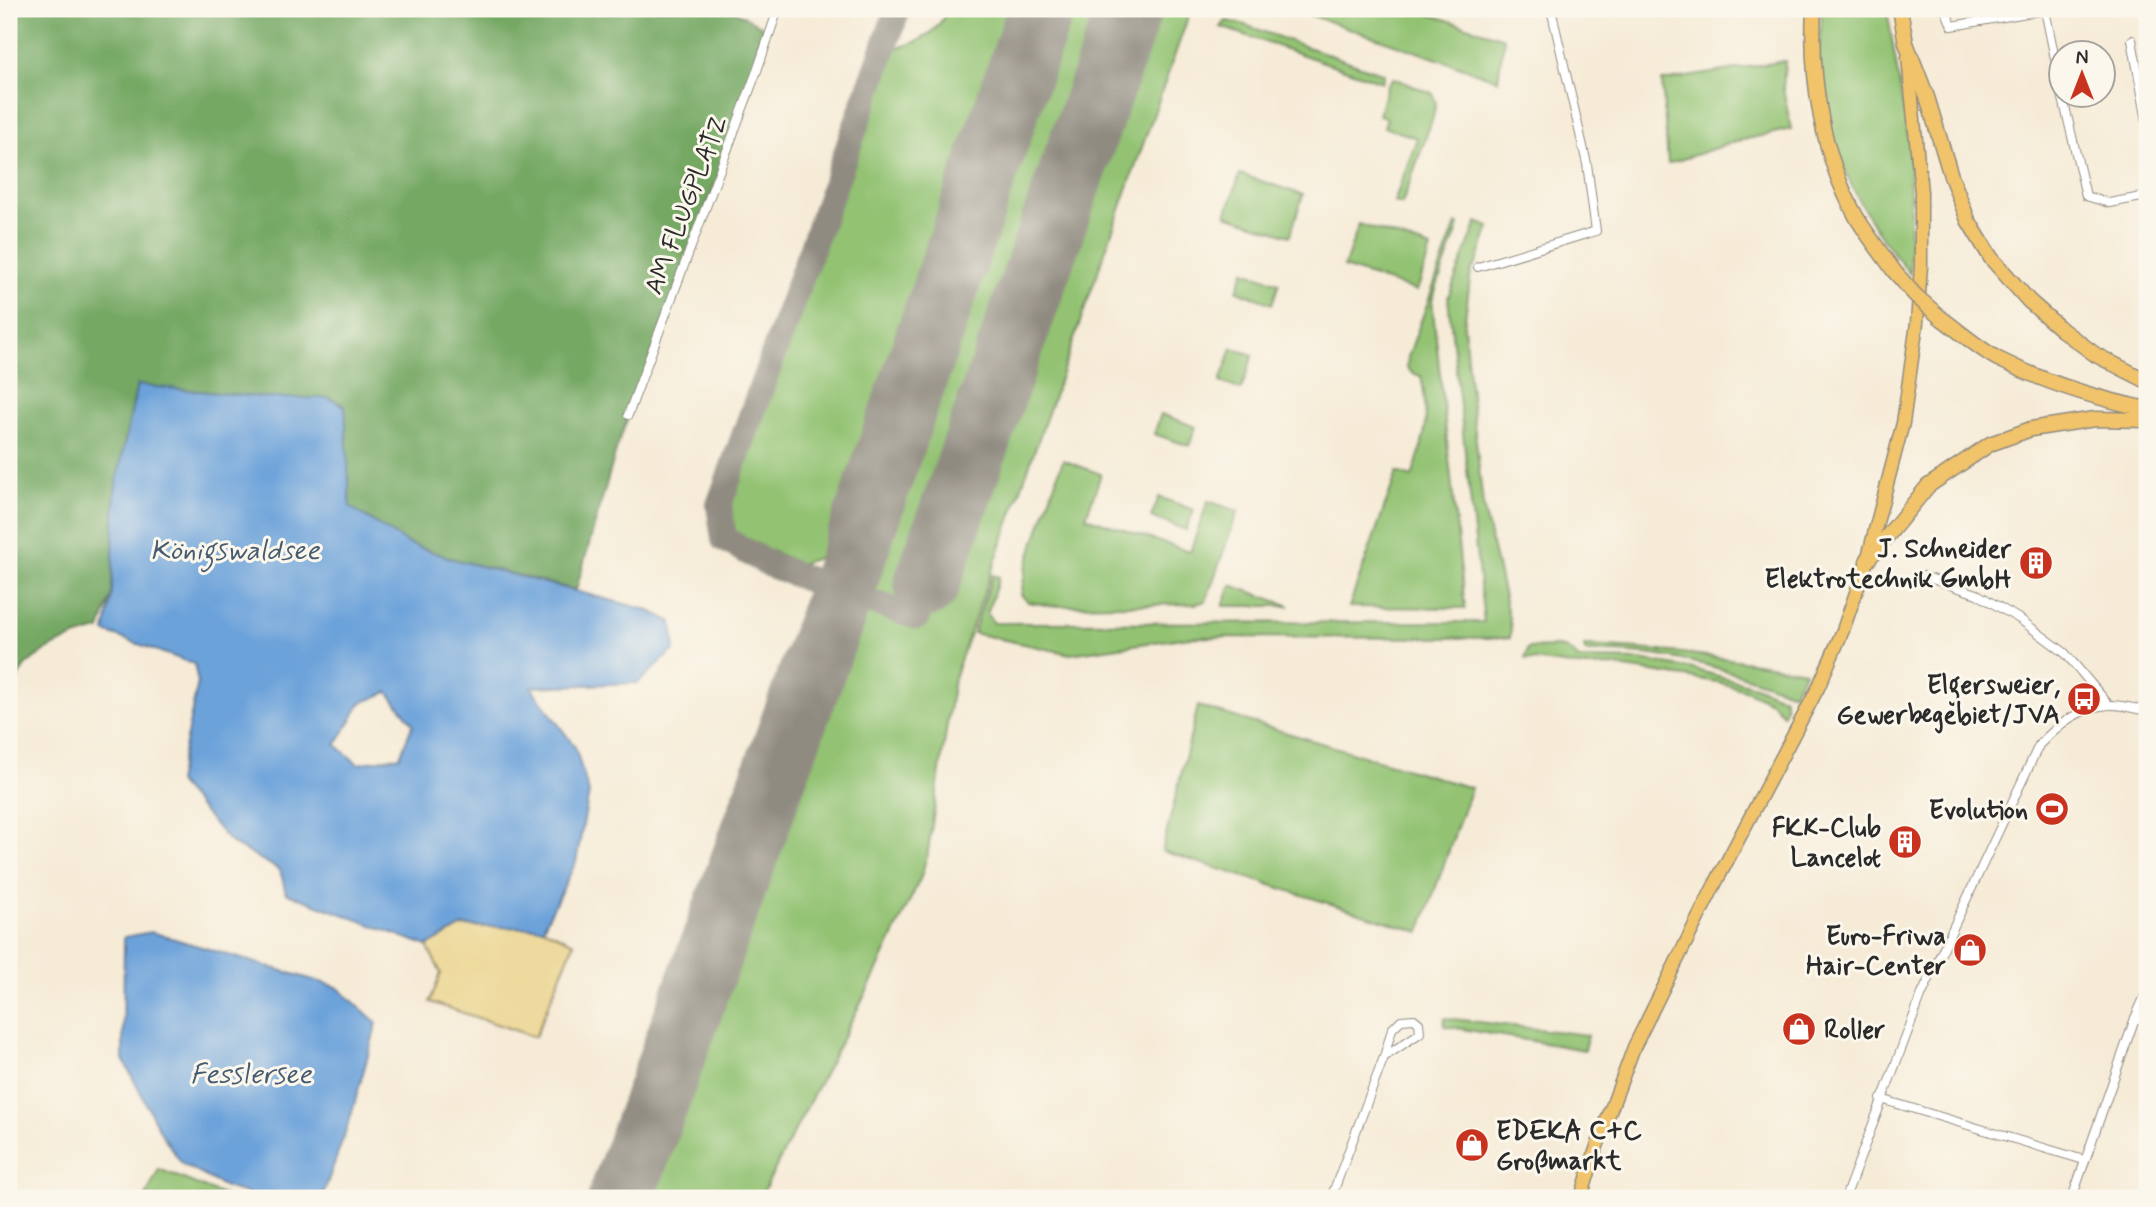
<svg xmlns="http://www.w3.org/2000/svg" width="2156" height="1207" viewBox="0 0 2156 1207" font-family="Mynerve,sans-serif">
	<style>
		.green { fill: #92c272; stroke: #5e764e; stroke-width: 2 }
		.forest { fill: #75a864; stroke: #506a48; stroke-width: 2 }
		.sand { fill: #eeda9e; stroke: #8c8264; stroke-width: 2 }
		.water { fill: #6ca2da; stroke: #4c6682; stroke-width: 2; fill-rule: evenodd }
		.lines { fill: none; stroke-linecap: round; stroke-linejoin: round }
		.taxiway { stroke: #908b81; stroke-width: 26 }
		.runway { stroke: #908b81; stroke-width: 66 }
		.street-casing { stroke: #908b81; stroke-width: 10 }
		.primary-casing { stroke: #908b81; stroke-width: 15 }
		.highway-casing { stroke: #908b81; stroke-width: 17 }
		.street { stroke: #fff; stroke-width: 8 }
		.primary { stroke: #f1c36a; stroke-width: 12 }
		.highway { stroke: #f1c36a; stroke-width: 14 }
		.highway-bridge-casing { stroke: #908b81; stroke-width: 17; stroke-linecap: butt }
		.highway-bridge { stroke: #f1c36a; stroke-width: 14 }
		.labels { text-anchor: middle; stroke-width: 6; stroke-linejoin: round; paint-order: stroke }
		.street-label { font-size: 26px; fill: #2b2b2b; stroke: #fbf7ec }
		.poi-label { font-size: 26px; font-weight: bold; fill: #2b2b2b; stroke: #fbf7ec; text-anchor: end }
		.water-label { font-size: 28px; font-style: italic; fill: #455b71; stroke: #fbf7ec }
	</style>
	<rect width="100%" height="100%" fill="#fbf7ec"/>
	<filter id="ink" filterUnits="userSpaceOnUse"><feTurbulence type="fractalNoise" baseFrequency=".0143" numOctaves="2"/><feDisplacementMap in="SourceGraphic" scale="14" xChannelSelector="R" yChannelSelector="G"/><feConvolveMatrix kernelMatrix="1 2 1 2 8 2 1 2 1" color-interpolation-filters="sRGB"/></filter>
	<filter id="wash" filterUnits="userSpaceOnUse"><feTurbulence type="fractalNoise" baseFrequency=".00686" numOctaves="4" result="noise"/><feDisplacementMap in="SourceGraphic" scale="28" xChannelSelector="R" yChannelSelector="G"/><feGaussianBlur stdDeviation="1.57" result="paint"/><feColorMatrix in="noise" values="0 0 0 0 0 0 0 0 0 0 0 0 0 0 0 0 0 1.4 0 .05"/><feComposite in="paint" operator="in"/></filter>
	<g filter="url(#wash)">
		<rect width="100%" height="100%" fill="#f6ebd7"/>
		<g class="green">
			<path d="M948,9H1024L834,553L800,564L736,535L727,504L886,50C914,45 936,37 948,9Z"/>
			<path d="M1057,9H1191L954,678L928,851L921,877L873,979L760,1198H638L779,807Z"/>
			<path d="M1293,9H1412L1495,35L1504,38L1498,80Z"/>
			<path d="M1822,9H1887L1910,148V274C1857,212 1825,144 1819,63C1818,45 1821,26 1822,9Z"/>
			<path d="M1226,21L1239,23L1384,74L1382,82L1221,27Z"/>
			<path d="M1785,61L1783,88L1791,129L1734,142L1668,164L1662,81Z"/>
			<path d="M1393,78L1432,93L1436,103L1433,117L1402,204L1394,202L1417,138L1384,127L1387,118L1379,115L1387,85Z"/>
			<path d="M1240,174L1303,195L1290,236L1226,215Z"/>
			<path d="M1477,222L1489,227L1477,262L1471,271L1464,326L1466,348L1483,505L1511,627L1510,638L1190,637L1070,654L973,633L993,575L999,577L987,614L994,623L1484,622L1448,298Z"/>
			<path d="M1359,224L1431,248L1417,291L1344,267Z"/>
			<path d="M1456,224L1459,226L1432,300L1465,608L1349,607L1397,472L1412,477C1426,435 1430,420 1421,376L1413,374L1407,368L1408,357Z"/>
			<path d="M1244,271L1279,283L1272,304L1237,291Z"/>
			<path d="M1232,348L1253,355L1241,390L1220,382Z"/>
			<path d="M1161,414L1196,427L1189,446L1154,434Z"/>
			<path d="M1063,460L1101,474L1086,517L1190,552L1208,501L1238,511L1206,601L1196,604L1053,606L1028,602L1021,595L1026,567Z"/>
			<path d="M1159,497L1194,510L1186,530L1151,517Z"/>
			<path d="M1231,585L1290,606H1223Z"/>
			<path d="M1584,646C1659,648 1731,658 1805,671L1793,693C1721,667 1667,650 1589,652L1585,651Z"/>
			<path d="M1559,647L1567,649L1579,659L1640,660L1689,668L1755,686L1784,698L1786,707L1783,714L1771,702L1748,691L1718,682L1612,666L1586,667L1525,659L1528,648Z"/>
			<path d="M1198,706L1471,788L1420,932L1162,851Z"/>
			<path d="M1445,1018L1588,1035L1585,1050L1444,1026Z"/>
			<path d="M159,1169L230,1198H145Z"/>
		</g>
		<path class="forest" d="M9,9H731L763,27L749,93L617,447L576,590L453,559L409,544L349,507L345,406L329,398H270L137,385L115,490L112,593L100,630C73,636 47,646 26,665C19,672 15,685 9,693Z"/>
		<path class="sand" d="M463,926L543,928L574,943L535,1037L430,1002L441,973L427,946Z"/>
		<g class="water">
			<path d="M137,385L270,398H329L345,406L350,507L409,544L453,559L648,610L672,622L675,649L638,683L531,687L575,747L589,793L576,862L543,928L463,926L427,946L286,893L280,870L231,843L177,782L198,682L194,664L105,632L112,593L115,490ZM388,692L413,724L400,756L358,764L336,745L361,703Z"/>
			<path d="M151,932L337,987L377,1023L351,1116L322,1198H263L225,1187L182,1164L161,1133L123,1059L124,937Z"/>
		</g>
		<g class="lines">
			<path class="taxiway" d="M898,9L719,505L724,539L771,565L841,592L917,617L927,584"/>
			<g class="runway">
				<path d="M927,584L1129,9"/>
				<path d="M621,1198L841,592L1041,9"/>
			</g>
		</g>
	</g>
	<g filter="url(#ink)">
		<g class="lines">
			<g class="street-casing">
				<g id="street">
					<path d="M1945,9L1952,26L2051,9"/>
					<path d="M2045,10L2062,93"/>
					<path d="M2132,40L2147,121"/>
					<path d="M2062,94L2086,196L2109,203L2147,196"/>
					<path d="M1478,267L1596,231L1587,164L1551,9"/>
					<path d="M628,415L758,68L778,9"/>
					<path d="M1923,576L1977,594L2021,620L2065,653L2109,705"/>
					<path d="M2135,1018L2147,1022"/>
					<path d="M1881,1099L2084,1160"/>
					<path d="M1331,1198L1384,1057L1392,1029L1401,1020L1414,1019L1419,1023L1420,1033L1384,1057"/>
					<path d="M1845,1198L1922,994L2039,745C2058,725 2079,707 2109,705C2121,704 2135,709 2147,711"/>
					<path d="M2072,1198L2135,1018L2147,991"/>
				</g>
			</g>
			<g class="primary-casing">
				<path id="primary" d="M1581,1198L1595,1152L1634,1047L1714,886L1818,688L1843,630L1867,561L1903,423L1917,323L1921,266V192L1908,57"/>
			</g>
			<g class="highway-casing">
				<g id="highway">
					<path d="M1814,9C1810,79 1822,156 1857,218C1868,236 1882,254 1894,271"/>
					<path d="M1900,9L1906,43L1927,97L1951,176L1968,220L1991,258L2029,301L2062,330L2096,355L2147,381"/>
					<path d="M1941,318C1959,331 1978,348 1998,359C2046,383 2095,398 2147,409"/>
					<path d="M1867,561L1928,486L1990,444L2031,429L2095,419L2147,420"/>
				</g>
			</g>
			<use href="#street" class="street"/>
			<use href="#primary" class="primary"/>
			<use href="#highway" class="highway"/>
			<g class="highway-bridge-casing">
				<path id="highway-bridge" d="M1894,271L1915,295L1941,318"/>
			</g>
			<use href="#highway-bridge" class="highway-bridge"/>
		</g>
	</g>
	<defs>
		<g id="building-disc" transform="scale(1.75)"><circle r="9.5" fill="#c8321e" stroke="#fbf7ec"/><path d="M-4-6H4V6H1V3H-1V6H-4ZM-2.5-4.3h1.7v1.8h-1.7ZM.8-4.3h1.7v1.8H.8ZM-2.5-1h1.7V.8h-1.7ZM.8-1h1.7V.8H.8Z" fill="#fff"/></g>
		<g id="bus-disc" transform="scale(1.75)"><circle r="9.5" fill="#c8321e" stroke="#fbf7ec"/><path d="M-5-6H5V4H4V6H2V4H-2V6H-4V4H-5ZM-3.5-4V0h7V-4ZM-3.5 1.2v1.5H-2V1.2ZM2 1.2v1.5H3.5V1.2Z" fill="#fff"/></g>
		<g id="stadium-disc" transform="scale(1.75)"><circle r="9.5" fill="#c8321e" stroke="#fbf7ec"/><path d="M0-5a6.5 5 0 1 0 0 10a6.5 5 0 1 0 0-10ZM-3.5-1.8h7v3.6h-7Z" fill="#fff"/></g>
		<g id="shop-disc" transform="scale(1.75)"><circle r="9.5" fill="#c8321e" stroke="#fbf7ec"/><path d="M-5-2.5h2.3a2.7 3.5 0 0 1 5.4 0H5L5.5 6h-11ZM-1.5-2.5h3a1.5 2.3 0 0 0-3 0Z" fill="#fff"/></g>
	</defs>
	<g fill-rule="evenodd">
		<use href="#building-disc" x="2036" y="563"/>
		<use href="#bus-disc" x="2084" y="699"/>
		<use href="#stadium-disc" x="2052" y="809"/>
		<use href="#building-disc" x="1905" y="842"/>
		<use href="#shop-disc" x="1970" y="950"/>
		<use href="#shop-disc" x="1799" y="1029"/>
		<use href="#shop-disc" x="1472" y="1145"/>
	</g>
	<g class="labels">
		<g class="street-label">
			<text transform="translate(685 205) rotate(-69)" y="9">AM FLUGPLATZ</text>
		</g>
		<g class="poi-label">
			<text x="2011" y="557">J. Schneider<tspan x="2011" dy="30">Elektrotechnik GmbH</tspan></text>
			<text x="2060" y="693">Elgersweier,<tspan x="2060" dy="30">Gewerbegebiet/JVA</tspan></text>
			<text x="2028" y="818">Evolution</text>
			<text x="1881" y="836">FKK-Club<tspan x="1881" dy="30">Lancelot</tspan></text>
			<text x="1946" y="944">Euro-Friwa<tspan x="1946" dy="30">Hair-Center</tspan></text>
			<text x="1824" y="1038" text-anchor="start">Roller</text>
			<text x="1496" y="1139" text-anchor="start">EDEKA C+C<tspan x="1496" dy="30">Großmarkt</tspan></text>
		</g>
		<g class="water-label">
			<text x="235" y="559">Königswaldsee</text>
			<text x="251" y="1083">Fesslersee</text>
		</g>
	</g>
	<rect width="2156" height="1207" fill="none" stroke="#fbf7ec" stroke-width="35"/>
	<g transform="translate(2082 74)"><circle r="33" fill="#fbf7ec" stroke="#a8a59f" stroke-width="2"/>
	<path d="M0-5L12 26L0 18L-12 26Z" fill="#c8321e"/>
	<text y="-10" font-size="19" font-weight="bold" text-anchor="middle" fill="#2b2b2b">N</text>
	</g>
</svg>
